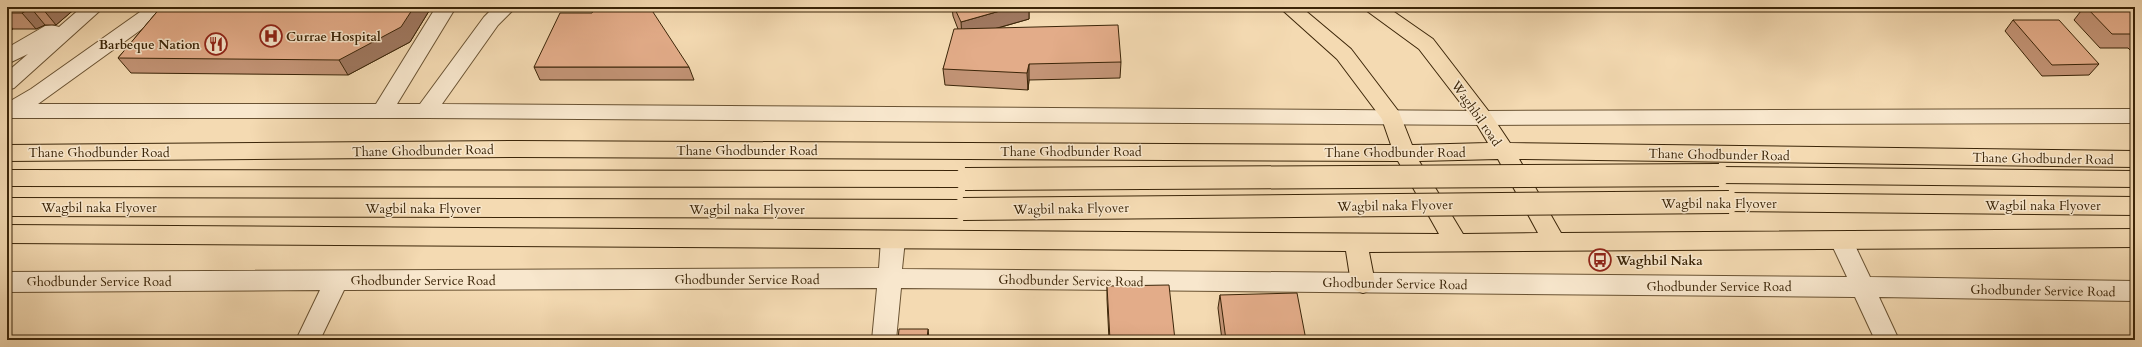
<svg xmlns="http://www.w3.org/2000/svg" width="2142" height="347" viewBox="0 0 2142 347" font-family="Cardo,serif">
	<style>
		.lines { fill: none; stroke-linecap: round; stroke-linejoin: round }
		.minor-casing { stroke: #695232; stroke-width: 2 }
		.major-casing { stroke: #3b2508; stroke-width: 2 }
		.minor { fill: #f8e7cd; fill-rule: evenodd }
		.major { fill: #f4dab2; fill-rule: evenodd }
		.major-bridge-casing { stroke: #3b2508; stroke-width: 24; stroke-linecap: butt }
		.major-bridge { stroke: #f4dab2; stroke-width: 22 }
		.wall { fill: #c39476; stroke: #3b2508 }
		.shaded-wall { fill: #9f7860; stroke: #3b2508 }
		.building { fill: #e3ac89; stroke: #3b2508 }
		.labels { text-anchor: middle; stroke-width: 3; stroke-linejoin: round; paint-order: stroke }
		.poi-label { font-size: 13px; font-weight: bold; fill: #3b2508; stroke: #f8e7cd; text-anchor: start }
		.street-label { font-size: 13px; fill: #3b2508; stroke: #f8e7cd }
	</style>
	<rect width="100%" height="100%" fill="#f4dab2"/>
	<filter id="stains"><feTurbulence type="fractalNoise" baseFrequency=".005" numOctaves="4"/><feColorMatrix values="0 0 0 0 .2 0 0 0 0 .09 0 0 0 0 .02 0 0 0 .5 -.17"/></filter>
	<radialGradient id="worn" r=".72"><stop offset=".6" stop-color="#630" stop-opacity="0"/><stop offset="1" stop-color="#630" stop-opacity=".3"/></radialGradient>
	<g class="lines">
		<g class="minor-casing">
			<g id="minor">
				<path d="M82,7H104L14,88L7,90V72L28,54L7,64V48L45,26L52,25L59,27Z"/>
				<path d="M147,7H170L167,11L38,104H376L436,7H456L397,104H420L484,17L494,7H516L498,25L442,104L1483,111L2135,109V123L1483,125L426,118H7V103L31,89Z"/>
				<path d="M893,231L901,234L905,240L902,269L1847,277L1830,241L1834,235L1842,232L1850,235L1870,277L2135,281V301L1879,297L1899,340H1875L1855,297L901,288L896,340H872L877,288L344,290L320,340H296L320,290L7,292V272L879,268L881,240L885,234Z"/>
			</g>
		</g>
		<g class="major-casing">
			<g id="major">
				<path d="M1279,7H1301L1351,49L1399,112L1412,145L1488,143L1476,123L1419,49L1367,11L1364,7H1387L1433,39L1490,113L1510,143L2135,151V167L1519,159L1561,233L2135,229V247L1369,252L1375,283L1371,290L1363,293L1355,290L1351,283L1346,251L7,243V225L1439,234L1398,161L518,157L7,161V145L518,141L1391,145L1382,119L1337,59ZM1498,159L1538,233L1463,234L1419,161Z"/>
				<path d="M1719,167L2135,171V187L1719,183L1711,181L1708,175L1711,169Z"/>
				<path d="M7,170L965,171L973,173L976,179L973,185L965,187L7,186Z"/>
				<path d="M1729,193L2135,197V215L1729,211L1721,208L1718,202L1721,196Z"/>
				<path d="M7,198L963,200L971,203L974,209L971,215L963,218L7,216Z"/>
			</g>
		</g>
		<use href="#minor" class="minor"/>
		<use href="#major" class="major"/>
		<g class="major-bridge-casing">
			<g id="major-bridge">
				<path d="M965,179L1719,175"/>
				<path d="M963,209L1729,202"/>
			</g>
		</g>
		<use href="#major-bridge" class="major-bridge"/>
	</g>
	<g class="wall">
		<path d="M7,7H77L56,25H45L36,29H13L7,34Z"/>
		<path d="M161,7H427L429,11L410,42L348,75L131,73L118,58Z"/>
		<path d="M952,7H1029V19L998,28L1121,62L1120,78L1029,80L1028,90L945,85L943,69L958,29L953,16Z"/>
		<path d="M2084,7H2135V55L2128,48H2100L2074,20Z"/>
		<path d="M2013,20L2099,64L2089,75L2042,76L2005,31Z"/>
		<path d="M534,67H689L694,80H540Z"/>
		<path d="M1107,286L1175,340H1109L1107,299Z"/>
		<path d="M1220,295L1306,340H1222L1218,308Z"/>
	</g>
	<g class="shaded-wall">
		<path d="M44,7H77L56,25L42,8Z"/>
		<path d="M414,7H427L429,11L410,42L348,75L339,60Z"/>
		<path d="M1014,7H1029V19L962,38L961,22Z"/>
		<path d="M31,8L45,25L36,29L22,13Z"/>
		<path d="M7,22L13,29L7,34Z"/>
		<path d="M1029,64V80L1028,90L1027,73Z"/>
		<path d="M928,329L929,339V340H927Z"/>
	</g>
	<g class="building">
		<path d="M7,7H44L42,8H31L22,13H7Z"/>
		<path d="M161,7H414L401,27L339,60L118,58Z"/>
		<path d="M954,7H1014L961,22Z"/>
		<path d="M2086,7H2135V34H2112Z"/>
		<path d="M594,9H651L689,67H534L560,13H592Z"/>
		<path d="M2013,20H2059L2099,64L2052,65Z"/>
		<path d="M1118,25L1121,62L1029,64L1027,73L943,69L954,29Z"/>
		<path d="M1169,285L1175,340H1110L1107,286Z"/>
		<path d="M1297,293L1306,340H1226L1220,295Z"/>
		<path d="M899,329H928L927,340H898Z"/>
		<path d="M832,338L831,340H722Z"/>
	</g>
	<defs>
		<g id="hospital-ring" transform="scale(1.15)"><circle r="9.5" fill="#f8e7cd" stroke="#8f2418" stroke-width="1.5"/><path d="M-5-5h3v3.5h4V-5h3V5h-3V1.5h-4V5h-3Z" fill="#8f2418"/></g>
		<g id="restaurant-ring" transform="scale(1.15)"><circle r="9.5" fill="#f8e7cd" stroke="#8f2418" stroke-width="1.5"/><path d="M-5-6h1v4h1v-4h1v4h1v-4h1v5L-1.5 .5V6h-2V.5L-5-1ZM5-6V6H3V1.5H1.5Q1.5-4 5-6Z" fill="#8f2418"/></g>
		<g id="bus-ring" transform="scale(1.15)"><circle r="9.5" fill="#f8e7cd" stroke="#8f2418" stroke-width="1.5"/><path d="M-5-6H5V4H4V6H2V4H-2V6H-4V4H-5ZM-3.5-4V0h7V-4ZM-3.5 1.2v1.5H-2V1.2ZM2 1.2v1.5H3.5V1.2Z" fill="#8f2418"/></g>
	</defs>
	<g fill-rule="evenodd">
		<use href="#hospital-ring" x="271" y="36"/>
		<use href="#restaurant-ring" x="216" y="44"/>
		<use href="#bus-ring" x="1600" y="260"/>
	</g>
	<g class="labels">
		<g class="poi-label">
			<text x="286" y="41">Currae Hospital</text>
			<text x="200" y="49" text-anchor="end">Barbeque Nation</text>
			<text x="1616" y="265">Waghbil Naka</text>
		</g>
		<g class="street-label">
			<text transform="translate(1477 113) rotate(55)" y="5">Waghbil road</text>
			<text transform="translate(423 150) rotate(-1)" y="5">Thane Ghodbunder Road</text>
			<text x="747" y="155">Thane Ghodbunder Road</text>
			<text x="1071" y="156">Thane Ghodbunder Road</text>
			<text x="99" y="157">Thane Ghodbunder Road</text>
			<text x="1395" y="157">Thane Ghodbunder Road</text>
			<text transform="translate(1719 154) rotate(1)" y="5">Thane Ghodbunder Road</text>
			<text transform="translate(2043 158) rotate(1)" y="5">Thane Ghodbunder Road</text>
			<text x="1719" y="208">Wagbil naka Flyover</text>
			<text transform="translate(1395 205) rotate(-1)" y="5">Wagbil naka Flyover</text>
			<text x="2043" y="210">Wagbil naka Flyover</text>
			<text x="99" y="212">Wagbil naka Flyover</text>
			<text x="423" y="213">Wagbil naka Flyover</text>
			<text transform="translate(1071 208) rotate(-1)" y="5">Wagbil naka Flyover</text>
			<text x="747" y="214">Wagbil naka Flyover</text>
			<text x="747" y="284">Ghodbunder Service Road</text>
			<text x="423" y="285">Ghodbunder Service Road</text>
			<text transform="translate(1071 280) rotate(1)" y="5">Ghodbunder Service Road</text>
			<text x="99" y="286">Ghodbunder Service Road</text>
			<text transform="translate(1395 283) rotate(1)" y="5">Ghodbunder Service Road</text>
			<text x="1719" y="291">Ghodbunder Service Road</text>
			<text transform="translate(2043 290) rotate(1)" y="5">Ghodbunder Service Road</text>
		</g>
	</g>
	<rect width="2142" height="347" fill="none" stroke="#f4dab2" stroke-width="24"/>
	<rect x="8" y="8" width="2126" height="331" fill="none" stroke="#3b2508" stroke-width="2"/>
	<rect x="12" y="12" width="2118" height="323" fill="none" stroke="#3b2508"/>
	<rect width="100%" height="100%" filter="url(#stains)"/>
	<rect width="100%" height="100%" fill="url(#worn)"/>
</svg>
